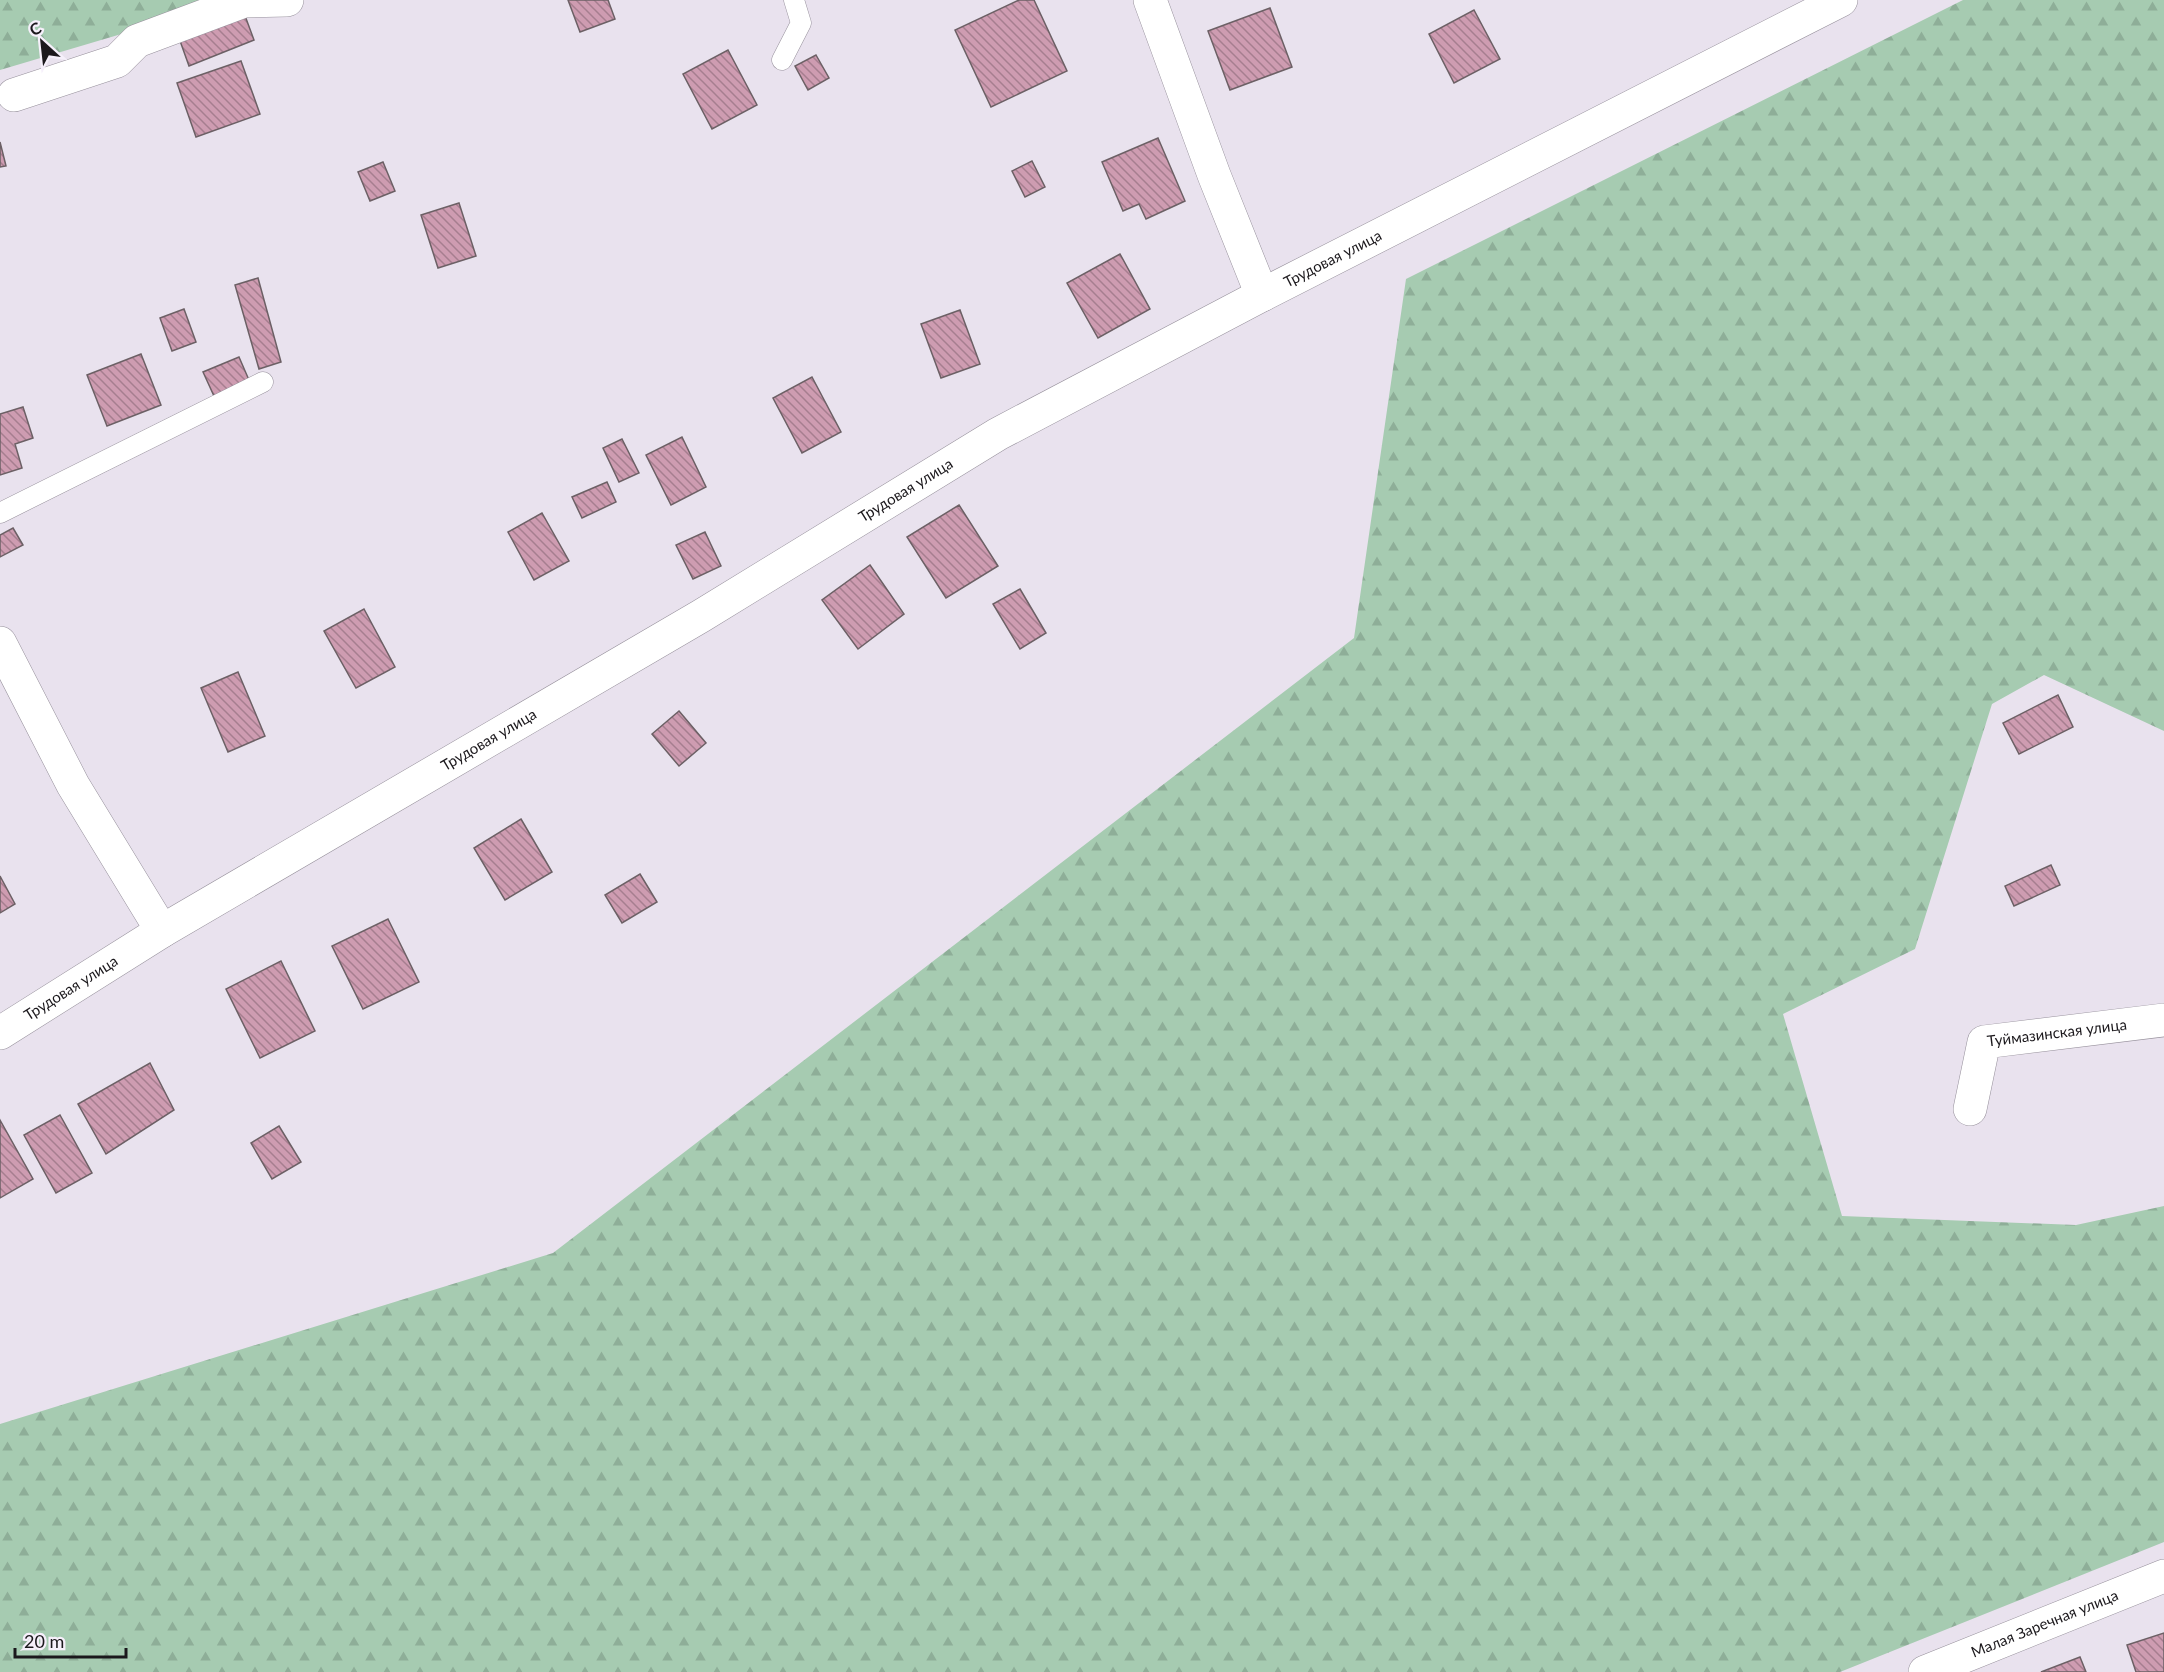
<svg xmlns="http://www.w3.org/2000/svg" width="2164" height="1672" viewBox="0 0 2164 1672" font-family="Lato,sans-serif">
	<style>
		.forest { fill: url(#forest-firs) }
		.building { fill: url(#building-back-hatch); stroke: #6c6065; stroke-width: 1.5 }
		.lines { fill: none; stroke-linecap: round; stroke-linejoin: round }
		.lane-casing { stroke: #97919c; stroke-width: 21 }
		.street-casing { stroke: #97919c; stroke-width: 34 }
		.lane { stroke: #fff; stroke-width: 20 }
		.street { stroke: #fff; stroke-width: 33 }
		.labels { text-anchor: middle; stroke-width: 4.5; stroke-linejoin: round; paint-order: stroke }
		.street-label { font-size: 15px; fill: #1b181c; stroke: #f6f0fb }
	</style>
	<defs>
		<pattern id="forest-firs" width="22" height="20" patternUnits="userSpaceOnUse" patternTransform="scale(1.5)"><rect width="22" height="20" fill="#a6cbb1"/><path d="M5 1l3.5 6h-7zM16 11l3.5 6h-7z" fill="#8eae98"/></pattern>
		<pattern id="building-back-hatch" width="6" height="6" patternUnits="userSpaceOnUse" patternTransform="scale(1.5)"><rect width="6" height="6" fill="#ce9cb1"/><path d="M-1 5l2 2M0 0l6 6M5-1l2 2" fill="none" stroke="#a67e8f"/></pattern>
	</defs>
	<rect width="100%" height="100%" fill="#e9e2ee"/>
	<g class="forest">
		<path d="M0,0H236L0,70Z"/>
		<path d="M1963,0H2164V731L2044,675L1992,704L1915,949L1783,1014L1842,1216L2076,1225L2164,1206V1542L1840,1672H0V1424L553,1253L1354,638L1406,279Z"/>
	</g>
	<g class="building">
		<path d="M568,0H608L615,19L580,32Z"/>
		<path d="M1019,0H1034L1067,71L991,107L955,30Z"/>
		<path d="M1270,8L1292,67L1230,90L1208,31Z"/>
		<path d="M1474,10L1500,59L1454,83L1429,34Z"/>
		<path d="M244,13L254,40L189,66L179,38Z"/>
		<path d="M728,50L757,105L712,129L683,74Z"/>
		<path d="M816,55L829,78L808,90L795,66Z"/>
		<path d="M241,61L260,114L196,137L177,83Z"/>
		<path d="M1158,138L1185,201L1146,219L1139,204L1123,211L1102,162Z"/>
		<path d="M0,142L6,166L0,167Z"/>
		<path d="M1032,161L1045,187L1025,197L1012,171Z"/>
		<path d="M383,162L395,191L370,201L358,172Z"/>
		<path d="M459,203L476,256L438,268L421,215Z"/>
		<path d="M1120,254L1150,309L1098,338L1067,283Z"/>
		<path d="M258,278L281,362L259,369L235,285Z"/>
		<path d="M184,309L196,342L172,351L160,318Z"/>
		<path d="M960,310L980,364L941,378L921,324Z"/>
		<path d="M141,354L161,405L107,426L87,375Z"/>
		<path d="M239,357L249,380L214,396L203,372Z"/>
		<path d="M812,377L841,432L802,453L773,398Z"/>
		<path d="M23,407L33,438L15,444L22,468L0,475V414Z"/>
		<path d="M682,437L706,487L671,505L646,455Z"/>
		<path d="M622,439L639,473L619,482L603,448Z"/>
		<path d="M607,482L616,502L582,518L572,497Z"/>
		<path d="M959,505L998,566L946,598L907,537Z"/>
		<path d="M542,513L569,561L534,580L508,532Z"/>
		<path d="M13,528L23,545L0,557V535Z"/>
		<path d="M705,532L721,566L693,579L676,545Z"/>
		<path d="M870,565L904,614L858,649L822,600Z"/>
		<path d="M1020,589L1046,633L1020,649L993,604Z"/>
		<path d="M364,609L395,667L356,688L324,631Z"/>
		<path d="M238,672L265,736L228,752L201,688Z"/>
		<path d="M2058,695L2073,727L2019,754L2003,723Z"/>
		<path d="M679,711L706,743L679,766L652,734Z"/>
		<path d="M521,819L552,872L505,900L474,848Z"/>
		<path d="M2051,865L2060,885L2014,906L2005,886Z"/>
		<path d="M640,874L657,902L622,923L605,895Z"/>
		<path d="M0,876L15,904L0,913Z"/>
		<path d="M388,919L419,982L363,1009L332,946Z"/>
		<path d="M281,961L315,1031L260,1058L226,989Z"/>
		<path d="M150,1063L174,1110L106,1154L78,1104Z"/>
		<path d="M60,1115L92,1173L56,1193L24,1135Z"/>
		<path d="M0,1120L33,1179L0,1198Z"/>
		<path d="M279,1126L301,1162L272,1179L251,1143Z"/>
		<path d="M2164,1633V1672H2136L2127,1645Z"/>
		<path d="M2080,1657L2086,1672H2041Z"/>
	</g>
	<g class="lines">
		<g class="lane-casing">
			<g id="lane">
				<path d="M782,60L801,23L794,0"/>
				<path d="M0,513L263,382"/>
			</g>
		</g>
		<g class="street-casing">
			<g id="street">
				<path d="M1150,0L1214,175L1262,295"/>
				<path d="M14,95L117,61L137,41L244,1L287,0"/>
				<path d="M0,643L73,785L162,931"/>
				<path id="s1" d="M0,1033L162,931L701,616L998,434L1262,295L1841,0"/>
				<path id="s2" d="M1970,1109L1984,1042L2164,1020"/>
				<path id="s3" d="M1925,1672L2164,1576"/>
			</g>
		</g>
		<use href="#lane" class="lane"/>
		<use href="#street" class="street"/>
	</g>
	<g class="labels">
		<g class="street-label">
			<text dy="5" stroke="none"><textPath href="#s1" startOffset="1542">Трудовая улица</textPath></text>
			<text dy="5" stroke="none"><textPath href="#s1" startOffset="1056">Трудовая улица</textPath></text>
			<text dy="5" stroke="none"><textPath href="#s1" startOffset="570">Трудовая улица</textPath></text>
			<text dy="5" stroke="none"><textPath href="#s1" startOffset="84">Трудовая улица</textPath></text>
			<text dy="5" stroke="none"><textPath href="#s2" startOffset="142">Туймазинская улица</textPath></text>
			<text dy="5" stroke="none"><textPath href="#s3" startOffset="129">Малая Заречная улица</textPath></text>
		</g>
	</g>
	<g transform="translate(42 42) rotate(333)" stroke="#f6f0fb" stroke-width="4.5" paint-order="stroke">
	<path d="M0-4.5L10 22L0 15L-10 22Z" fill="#1b181c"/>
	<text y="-9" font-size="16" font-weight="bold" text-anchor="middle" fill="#1b181c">С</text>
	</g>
	<path d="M15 1648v9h111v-9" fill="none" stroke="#1b181c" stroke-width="3"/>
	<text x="24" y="1648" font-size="18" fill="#1b181c" stroke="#f6f0fb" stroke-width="4.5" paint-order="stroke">20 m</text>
</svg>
